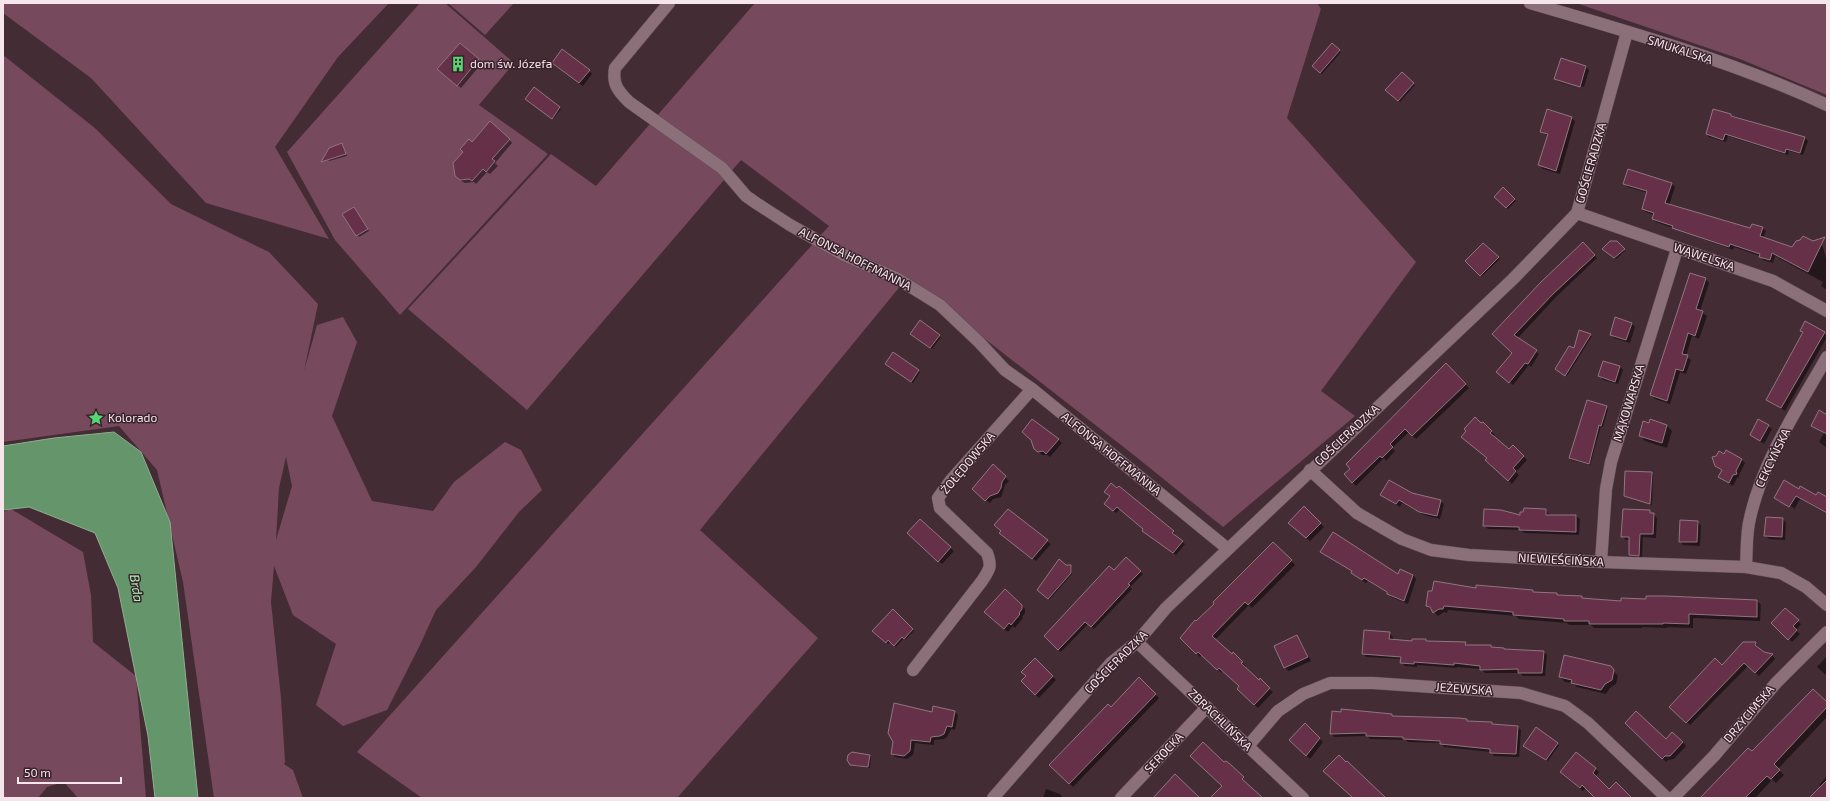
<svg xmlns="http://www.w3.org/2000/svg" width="1830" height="801" viewBox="0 0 1830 801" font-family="'Exo 2',sans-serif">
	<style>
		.green { fill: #77495c; fill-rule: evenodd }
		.water { fill: #64956b; stroke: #90ad91 }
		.shadow { fill: #0007 }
		.building { fill: #663148; stroke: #90757f }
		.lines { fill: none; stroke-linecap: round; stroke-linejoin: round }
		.street-casing { stroke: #5e4b53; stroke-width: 13 }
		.secondary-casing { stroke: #5e4b53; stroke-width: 13 }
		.street { stroke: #8b6f79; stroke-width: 12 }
		.secondary { stroke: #8b6f79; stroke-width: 12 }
		.labels { text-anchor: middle; stroke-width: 3; stroke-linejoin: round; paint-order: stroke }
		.street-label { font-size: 12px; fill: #f5e6eb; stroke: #39222b }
		.poi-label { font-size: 12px; fill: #f5e6eb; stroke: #39222b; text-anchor: start }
		.water-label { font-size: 13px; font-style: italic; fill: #adf6b7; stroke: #39222b }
	</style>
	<rect width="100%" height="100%" fill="#442c35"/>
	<g class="green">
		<path d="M3,3H389L338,57L275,147L329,239L206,203L91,78L3,13Z"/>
		<path d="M420,3H445L514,63L479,105L548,154L400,315L335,240L287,152Z"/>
		<path d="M448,3H514L485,35Z"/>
		<path d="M755,3H1317L1321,9L1287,118L1416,262L1321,391L1355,416L1223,527L1135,456L907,278L700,530L818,638L677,798H422L357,752L829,226L741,160L527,410L408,309L551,154L596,186Z"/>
		<path d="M1576,3H1827V95L1740,59Z"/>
		<path d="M3,55L96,129L171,204L269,252L318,304L304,371L317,325L343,317L357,342L332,416L372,501L433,511L454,482L505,442L521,450L542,490L519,512L476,567L436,610L419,647L387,710L343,726L316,705L336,644L293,615L274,566L271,602L281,698L285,762L284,764L293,770L303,798H214L183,582L157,470L119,426L3,442ZM286,457L292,486L276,540L279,488Z"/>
		<path d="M11,509L83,552L91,595L93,642L136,676L146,798H78L64,782L47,787L38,798H3V512Z"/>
	</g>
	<path class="water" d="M114,432L141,452L170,522L198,798H155L148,736L118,588L95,533L29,507L3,510V446L54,438Z"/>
	<g class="shadow">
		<path d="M460,44L482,63L461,88L442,73Z"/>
		<path d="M1332,45L1341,52L1322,74L1313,66Z"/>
		<path d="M556,66L589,71L592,74L583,86Z"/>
		<path d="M1586,67L1589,70L1584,87L1558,79V81L1583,90L1559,82L1555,78Z"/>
		<path d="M1402,73L1415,85L1400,102L1387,90Z"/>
		<path d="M535,89L561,109L553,119L528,100Z"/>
		<path d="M1714,110L1805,138L1808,141L1803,155L1789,151L1788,155L1728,136L1726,142L1709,137L1707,134Z"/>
		<path d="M1572,118L1575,121L1560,174L1543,169L1540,165L1548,136L1542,132Z"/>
		<path d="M509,139L512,143L495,163L498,166L490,174L487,172L476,184L474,182L465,183L460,180L464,152L472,143Z"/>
		<path d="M342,144L347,156L329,161L327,159Z"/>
		<path d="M1671,183L1675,187L1669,205L1751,230L1762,228L1766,231L1763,238L1793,249L1813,242L1820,243L1823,247L1827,262V290L1821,286L1823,282L1775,256L1773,263L1763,260L1760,256L1734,247L1733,250L1723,246L1656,222L1653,219L1654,215L1646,212L1643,209L1648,193L1628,187L1624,184Z"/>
		<path d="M1503,188L1516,201L1508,209L1495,197Z"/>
		<path d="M355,210L369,231L359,237L343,215Z"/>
		<path d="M1616,242L1625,251L1616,259L1605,250Z"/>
		<path d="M1483,244L1500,259L1482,276L1467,261Z"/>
		<path d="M1583,244L1597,258L1556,297L1517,339L1539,354L1531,367L1529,365L1513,385L1501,375L1514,353L1493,334Z"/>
		<path d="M1706,279L1709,283L1700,311L1707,316L1699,339L1692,336L1686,356L1691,360L1686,374L1680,372L1670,404L1655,399L1651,395Z"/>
		<path d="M920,322L941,337L932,349L913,335Z"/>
		<path d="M1631,323L1635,327L1630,343L1614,338L1611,335Z"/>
		<path d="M1801,331L1824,333L1827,337L1785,411L1768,400L1804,333Z"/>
		<path d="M1580,332L1592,336L1567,376L1557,370L1574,350Z"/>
		<path d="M893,354L920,372L913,383L888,365Z"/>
		<path d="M1446,365L1469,388L1416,439L1409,432L1392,448L1395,451L1386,461L1384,458L1356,486L1345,474Z"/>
		<path d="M1620,367L1623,370L1618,384L1603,380L1600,376Z"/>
		<path d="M1607,407L1608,409L1603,427L1601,426L1590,465L1571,460L1570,458Z"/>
		<path d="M1827,416V448L1819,442L1824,433L1812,425Z"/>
		<path d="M1651,421L1667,426L1672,431L1667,448L1645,441L1640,435Z"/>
		<path d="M1483,423L1495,435L1493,436L1509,451L1513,446L1527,460L1516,472L1519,475L1512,484L1487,460L1488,459L1481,425Z"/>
		<path d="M1768,426L1772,429L1764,444L1751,435Z"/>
		<path d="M1058,439L1062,443L1050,457L1048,455H1042L1035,448Z"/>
		<path d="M1742,460L1745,463L1739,475V477L1737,478L1733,486L1719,477L1722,471L1716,466Z"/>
		<path d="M993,466L1009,481L1005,485L1001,497L993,499L990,503L977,492Z"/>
		<path d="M1651,473L1653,475L1652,505L1625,496Z"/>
		<path d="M1119,487L1173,532L1175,534L1174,536L1185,544L1176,555L1146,533L1145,529L1120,509L1116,513L1108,506L1111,497L1105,492Z"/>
		<path d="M1799,490L1827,499V514L1800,499L1794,510V508L1779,500V502L1775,498Z"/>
		<path d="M1382,495L1440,501L1444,504L1440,519L1424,515L1402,503L1400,507Z"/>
		<path d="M1304,507L1324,527L1310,541L1292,526Z"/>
		<path d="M1525,509L1546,510L1550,516H1576L1580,519L1579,535L1524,533L1521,530L1488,529L1484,525L1521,517L1524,513Z"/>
		<path d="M1650,511L1657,518L1656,538L1643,537L1642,559H1633L1630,555V540H1626L1622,536Z"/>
		<path d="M1783,519L1786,523L1785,540L1769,539L1765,536Z"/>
		<path d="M920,520L954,551L942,564L912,537Z"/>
		<path d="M1698,522L1701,526L1700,546L1683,545L1680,541Z"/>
		<path d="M1002,531L1047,541L1051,544L1036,561L1004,537Z"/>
		<path d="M1273,543L1295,565L1252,608L1249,605L1215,640L1232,655L1233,654L1246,666L1245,668L1273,692L1258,708L1238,689L1240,687L1223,671L1222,673L1202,655L1200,657L1181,638Z"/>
		<path d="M1321,552L1398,575H1413L1416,579L1408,604L1391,597L1388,593L1368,581L1366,583L1356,576L1352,573L1353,572Z"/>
		<path d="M1126,558L1143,574L1130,587L1132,589L1094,629L1088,624L1061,652L1045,636Z"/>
		<path d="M1066,566L1072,567V574L1050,599L1038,590Z"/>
		<path d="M1477,589L1532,591L1534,593L1582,597L1585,600L1622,602L1757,601L1761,605L1760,621L1693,618V628L1667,627V628L1642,627V628H1594L1591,625H1569L1567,623L1519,619L1516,616L1448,610L1447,613L1444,612L1438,616L1427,606Z"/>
		<path d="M1022,606L1025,609V613L1022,617L1023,618L1015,628L1013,626L1008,632L989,616Z"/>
		<path d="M1785,609L1801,624L1796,630L1800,634L1792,642L1772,623Z"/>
		<path d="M893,610L914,631L906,639L904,638L896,647L890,641L888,644L874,631Z"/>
		<path d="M1389,633L1393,637V641L1413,642L1425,640L1427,642L1465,643L1468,646H1490L1492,648L1504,649L1506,650L1544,652L1547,655L1545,676H1523L1520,673H1485L1481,669L1457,667V668L1417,665V667L1405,666L1401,662L1402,659L1366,657L1363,653Z"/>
		<path d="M1297,637L1300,640L1311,661L1289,671L1285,668L1275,647Z"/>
		<path d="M1755,643L1763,653L1772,655L1775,659L1759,676L1748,666L1690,725L1670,707Z"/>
		<path d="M1827,656V676L1817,667Z"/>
		<path d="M1035,659L1056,680L1039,698L1023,681L1028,676Z"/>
		<path d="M1610,667L1618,676L1616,684L1610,688L1606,694L1577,687L1573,683L1565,682L1560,677Z"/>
		<path d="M1139,679L1159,698L1073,787L1051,765L1111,709Z"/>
		<path d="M1827,703V717L1778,769L1784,775L1776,783L1768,775L1766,776L1771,781L1755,798H1701L1752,753Z"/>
		<path d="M934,707L955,712L958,715L955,730L951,729L947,737L944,739L934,740V745L915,743L913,755L907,759L895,757L892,753L932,713Z"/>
		<path d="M1392,715L1394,717L1467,720L1469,722L1518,727L1521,730L1519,757L1494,756L1491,752L1444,747L1441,743L1408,742L1406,740L1370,739L1367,736L1334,737L1331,733Z"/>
		<path d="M1626,723L1666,740L1683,742L1686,746L1674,759L1668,760L1666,762Z"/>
		<path d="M1305,724L1323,742L1310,759L1290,740Z"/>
		<path d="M1536,729L1559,745L1548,761L1524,746Z"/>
		<path d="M1576,754L1599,772L1595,777L1609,790L1630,798H1597L1586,788L1583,791L1564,776L1561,772Z"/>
		<path d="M870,756L871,757L870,768L853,766L851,764Z"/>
		<path d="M1827,776V798H1811L1822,787L1819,785Z"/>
		<path d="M1046,789L1060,794L1063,798H1043Z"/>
	</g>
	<g class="building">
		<path d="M460,43L479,59L457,86L437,69Z"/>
		<path d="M1332,43L1340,50L1320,73L1312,66Z"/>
		<path d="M562,49L590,70L579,83L552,63Z"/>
		<path d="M1561,58L1586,66L1580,87L1554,79Z"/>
		<path d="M1402,72L1414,83L1398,101L1385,90Z"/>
		<path d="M534,87L560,107L552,119L525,99Z"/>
		<path d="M1547,109L1572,117L1556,171L1538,165L1548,134L1540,132Z"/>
		<path d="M1713,109L1731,114V116L1805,137L1800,153L1786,149L1785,153L1725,134L1723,140L1706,134Z"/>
		<path d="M490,121L510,139L492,159L495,161L486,172L483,169L472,181L469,179L460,180L455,176L453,163L463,152L460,149L469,139L472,142Z"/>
		<path d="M342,143L346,154L321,162L329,148Z"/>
		<path d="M1628,169L1672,183L1665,203L1750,228L1752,224L1763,227L1760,236L1792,247L1796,241L1800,240L1803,236L1813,241L1825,237L1808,272L1772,253L1770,260L1759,257L1760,254L1730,244L1729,247L1672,228L1673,226L1652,219L1654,213L1642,209L1647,191L1623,184Z"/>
		<path d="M1503,187L1515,199L1506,208L1494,197Z"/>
		<path d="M354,207L368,229L356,236L342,214Z"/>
		<path d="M1610,241H1617L1625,249L1614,258L1602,249Z"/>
		<path d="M1583,242L1595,255L1553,294L1514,335L1537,350L1528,364L1525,363L1509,383L1496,372L1512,353L1492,334L1541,282Z"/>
		<path d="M1483,243L1499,257L1480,276L1465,261Z"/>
		<path d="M1690,273L1706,278L1696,309L1703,311L1695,336L1688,333L1682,354L1688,355L1685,365L1683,371L1676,369L1667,401L1650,395Z"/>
		<path d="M1615,317L1632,323L1626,340L1610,335Z"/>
		<path d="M920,320L940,335L930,348L910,334Z"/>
		<path d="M1805,321L1825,332L1781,408L1766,400L1803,332L1800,331Z"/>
		<path d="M1579,330L1591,334L1565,376L1555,369L1569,346L1574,348Z"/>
		<path d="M893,352L919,370L911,382L885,364Z"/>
		<path d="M1603,361L1620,366L1615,382L1598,376Z"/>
		<path d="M1446,363L1466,384L1412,436L1405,429L1390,444L1393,447L1382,458L1380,456L1352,483L1344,474L1350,469L1346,464Z"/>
		<path d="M1587,400L1607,406L1601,426L1599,425L1589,464L1569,458Z"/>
		<path d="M1819,410L1827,415V434L1811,426Z"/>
		<path d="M1475,417L1481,423L1483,422L1492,431L1490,433L1509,449L1513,445L1524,456L1513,468L1516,471L1508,481L1485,460L1487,458L1461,437L1466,431L1464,429Z"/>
		<path d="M1032,419L1059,439L1046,454L1043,451L1038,452L1034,449L1031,440L1022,432Z"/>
		<path d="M1650,419L1667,425L1662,443L1639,436L1643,421L1649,423Z"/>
		<path d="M1758,419L1769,425L1760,441L1750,435Z"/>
		<path d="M1726,450L1742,459L1736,471L1737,474L1733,475L1729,483L1718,477L1722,470L1715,466L1712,457L1716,456L1719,451L1724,454Z"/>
		<path d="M993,464L1006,476L1002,482L1001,488L998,493L990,496L985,501L972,489Z"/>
		<path d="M1625,471L1652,472L1650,504L1624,496Z"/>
		<path d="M1389,480L1412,493L1441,500L1437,516L1419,512L1399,500L1396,504L1380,495Z"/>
		<path d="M1784,480L1799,489L1800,486L1816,495L1818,492L1827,497V513L1796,496L1789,507L1774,498Z"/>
		<path d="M1111,483L1117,488L1119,486L1174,531L1172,533L1183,541L1173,553L1142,531L1143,529L1117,507L1113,511L1104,504L1110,496L1104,492Z"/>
		<path d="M1304,506L1321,523L1306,538L1288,523Z"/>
		<path d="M1524,508L1546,509V515H1576V532L1519,530V527L1483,526L1484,509L1501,510L1520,515V512H1523Z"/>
		<path d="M1008,509L1048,540L1032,559L999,533L1001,531L994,525Z"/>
		<path d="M1623,509L1650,510V513H1654L1653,534H1640L1639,556L1629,555V537H1621Z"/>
		<path d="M1766,517L1783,518L1782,537L1764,536Z"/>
		<path d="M920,519L951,547L938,562L907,533Z"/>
		<path d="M1680,520L1698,521L1697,542H1679Z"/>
		<path d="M1333,532L1398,574L1400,569L1413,575L1404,601L1387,594V592L1364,578L1362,580L1351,573L1352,571L1320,552Z"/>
		<path d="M1273,542L1292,560L1248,605L1245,602L1212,636L1232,654L1233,652L1243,662L1241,663L1259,680L1260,678L1270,688L1254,705L1237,689L1239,686L1219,668L1217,670L1198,652L1196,654L1180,638L1195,620L1196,621L1214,604L1213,602Z"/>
		<path d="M1126,557L1141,571L1128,584L1130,585L1091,627L1085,622L1058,650L1044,636L1109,566L1114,570Z"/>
		<path d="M1059,559L1066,565H1071V573L1048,599L1037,590Z"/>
		<path d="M1434,581L1476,588V585L1533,590V592L1557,593V595L1582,596V598L1594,599L1621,601V598L1646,599V596H1665L1757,600V617L1689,614V624L1663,623V624H1589V621H1564V619L1513,615V612L1444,606L1443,609H1439L1433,613L1430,607L1426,606L1428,591H1432Z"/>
		<path d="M1005,589L1022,605V609L1019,613L1020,614L1011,625L1009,623L1004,629L984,612Z"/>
		<path d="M1785,608L1799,620L1793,626L1797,630L1788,640L1771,623Z"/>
		<path d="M893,609L913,629L904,639L902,637L894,646L888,640L886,643L872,631Z"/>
		<path d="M1364,630L1390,632L1389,639L1412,641V639H1426V641L1466,642L1465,645H1491V647L1504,648V649L1544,651L1542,673H1518V669L1480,670V666L1454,663V665L1414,662V664L1400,663L1401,657L1362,654Z"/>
		<path d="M1297,635L1308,657L1284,668L1274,646Z"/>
		<path d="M1743,642H1756L1755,645L1764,652L1773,654L1755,673L1744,663L1686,723L1669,707L1715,658L1722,665Z"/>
		<path d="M1564,655L1611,666L1614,670L1612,680L1605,684L1601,690L1571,683L1572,680L1559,677Z"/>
		<path d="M1035,658L1053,676L1035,695L1021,681L1026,676L1021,672Z"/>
		<path d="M1139,677L1156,694L1069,784L1049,765L1108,704L1111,707Z"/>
		<path d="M1813,689L1827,702V707L1774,764L1780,770L1771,779L1767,776L1745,798H1700L1748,748L1752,751Z"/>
		<path d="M894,703L932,712L933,706L955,711L952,727L947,726L944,734L940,736L931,737L930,742L911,740L910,751L904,756L891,754L893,742L888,733Z"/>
		<path d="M1341,709L1392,714V716L1459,718L1467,719V721L1492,722V724L1518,726L1516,754L1490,753V749L1440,744V741L1403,739V737L1366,736V733L1330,734L1332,711L1341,712Z"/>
		<path d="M1636,711L1666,739L1672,732L1683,742L1670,756H1665L1662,759L1625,723Z"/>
		<path d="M1305,723L1320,738L1306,756L1289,740Z"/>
		<path d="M1536,727L1558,743L1546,760L1523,746Z"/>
		<path d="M1203,742L1224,762L1226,761L1230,764L1244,777L1242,779L1263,798H1210L1222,786L1190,756Z"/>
		<path d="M852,752L870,755L868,767L850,765L847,760L848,755Z"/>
		<path d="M1576,752L1596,768L1593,773L1609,789L1616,782L1632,798H1595L1582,785L1580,788L1560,772Z"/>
		<path d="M1339,755L1346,762L1347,761L1386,798H1353L1341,787L1323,771Z"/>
		<path d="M1175,774L1200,798H1153Z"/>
		<path d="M1827,780V798H1809Z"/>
	</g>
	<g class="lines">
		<g class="street-casing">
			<g id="street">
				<path d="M669,3L615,68C612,84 618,91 629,102L722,168L746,196L756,203L790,225L842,254L898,279L940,305L979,342L1005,370L1032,389L1228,549"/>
				<path d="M1577,213L1773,281L1827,311"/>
				<path d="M1310,470L1357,513L1402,539L1431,550L1469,555L1601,562L1746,567L1781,573L1806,587L1827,605"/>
				<path d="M1601,562L1606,489L1611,462L1677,249"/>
				<path d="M1746,567C1747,551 1746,533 1750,518C1763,460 1798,408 1827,357"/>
				<path d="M1137,642L1303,798"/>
				<path d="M913,670L982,581C990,569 992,566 987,553L940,508L938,498L951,480L1032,389"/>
				<path d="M1248,746L1278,711L1303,694L1330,683H1373L1521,693L1565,706L1588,723L1667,798"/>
				<path d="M993,798L1111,663L1137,642L1166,608L1513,279L1577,213L1627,32"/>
				<path d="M1121,798L1207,707"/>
				<path d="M1673,798L1714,756L1776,683L1827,632"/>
			</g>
		</g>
		<g class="secondary-casing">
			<path id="secondary" d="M1530,3C1630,32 1732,61 1827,105"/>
		</g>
		<use href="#street" class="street"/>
		<use href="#secondary" class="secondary"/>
	</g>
	<defs>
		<g id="building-bare" transform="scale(1.2)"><path d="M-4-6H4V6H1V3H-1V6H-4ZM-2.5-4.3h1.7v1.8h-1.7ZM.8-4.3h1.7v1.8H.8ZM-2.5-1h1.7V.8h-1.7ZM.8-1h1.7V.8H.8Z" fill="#54d672" stroke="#39222b" stroke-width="2.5" paint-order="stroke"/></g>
		<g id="sight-bare" transform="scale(1.2)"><path d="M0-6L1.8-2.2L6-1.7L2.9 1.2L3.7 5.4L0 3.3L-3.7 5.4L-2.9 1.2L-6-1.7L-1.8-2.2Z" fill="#54d672" stroke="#39222b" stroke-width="2.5" paint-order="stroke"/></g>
	</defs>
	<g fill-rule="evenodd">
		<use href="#building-bare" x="458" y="64"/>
		<use href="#sight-bare" x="96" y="418"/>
	</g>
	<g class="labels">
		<g class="street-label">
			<text transform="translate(1680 50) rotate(18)" y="4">SMUKALSKA</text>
			<text transform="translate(1591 163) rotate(-74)" y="4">GOŚCIERADZKA</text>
			<text transform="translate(1704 257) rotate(19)" y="4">WĄWELSKA</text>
			<text transform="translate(855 259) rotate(27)" y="4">ALFONSA HOFFMANNA</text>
			<text transform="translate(1629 403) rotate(-73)" y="4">MĄKOWARSKA</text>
			<text transform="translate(1347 435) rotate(-43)" y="4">GOŚCIERADZKA</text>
			<text transform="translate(1111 454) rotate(39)" y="4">ALFONSA HOFFMANNA</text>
			<text transform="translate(1773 458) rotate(-64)" y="4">CEKCYŃSKA</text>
			<text transform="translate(968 463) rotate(-50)" y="4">ŻOŁĘDOWSKA</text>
			<text transform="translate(1561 560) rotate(3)" y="4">NIEWIEŚCIŃSKA</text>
			<text transform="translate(1116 662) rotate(-45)" y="4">GOŚCIERADZKA</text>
			<text transform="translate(1464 689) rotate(4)" y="4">JEŻEWSKA</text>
			<text transform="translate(1749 714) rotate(-50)" y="4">DRZYCIMSKA</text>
			<text transform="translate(1220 720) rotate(44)" y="4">ZBRACHLIŃSKA</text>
			<text transform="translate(1164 753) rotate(-47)" y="4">SEROCKA</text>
		</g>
		<g class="poi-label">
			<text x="470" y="68">dom św. Józefa</text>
			<text x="108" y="422">Kolorado</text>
		</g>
		<g class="water-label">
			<text transform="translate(137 588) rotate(81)" y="5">Brda</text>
		</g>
	</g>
	<rect width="1830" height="801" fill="none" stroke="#f5e6eb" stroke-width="8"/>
	<path d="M18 777v6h103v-6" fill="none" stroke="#f5e6eb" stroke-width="2"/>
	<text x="24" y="777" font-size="12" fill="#f5e6eb" stroke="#39222b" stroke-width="3" paint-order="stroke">50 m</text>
</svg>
